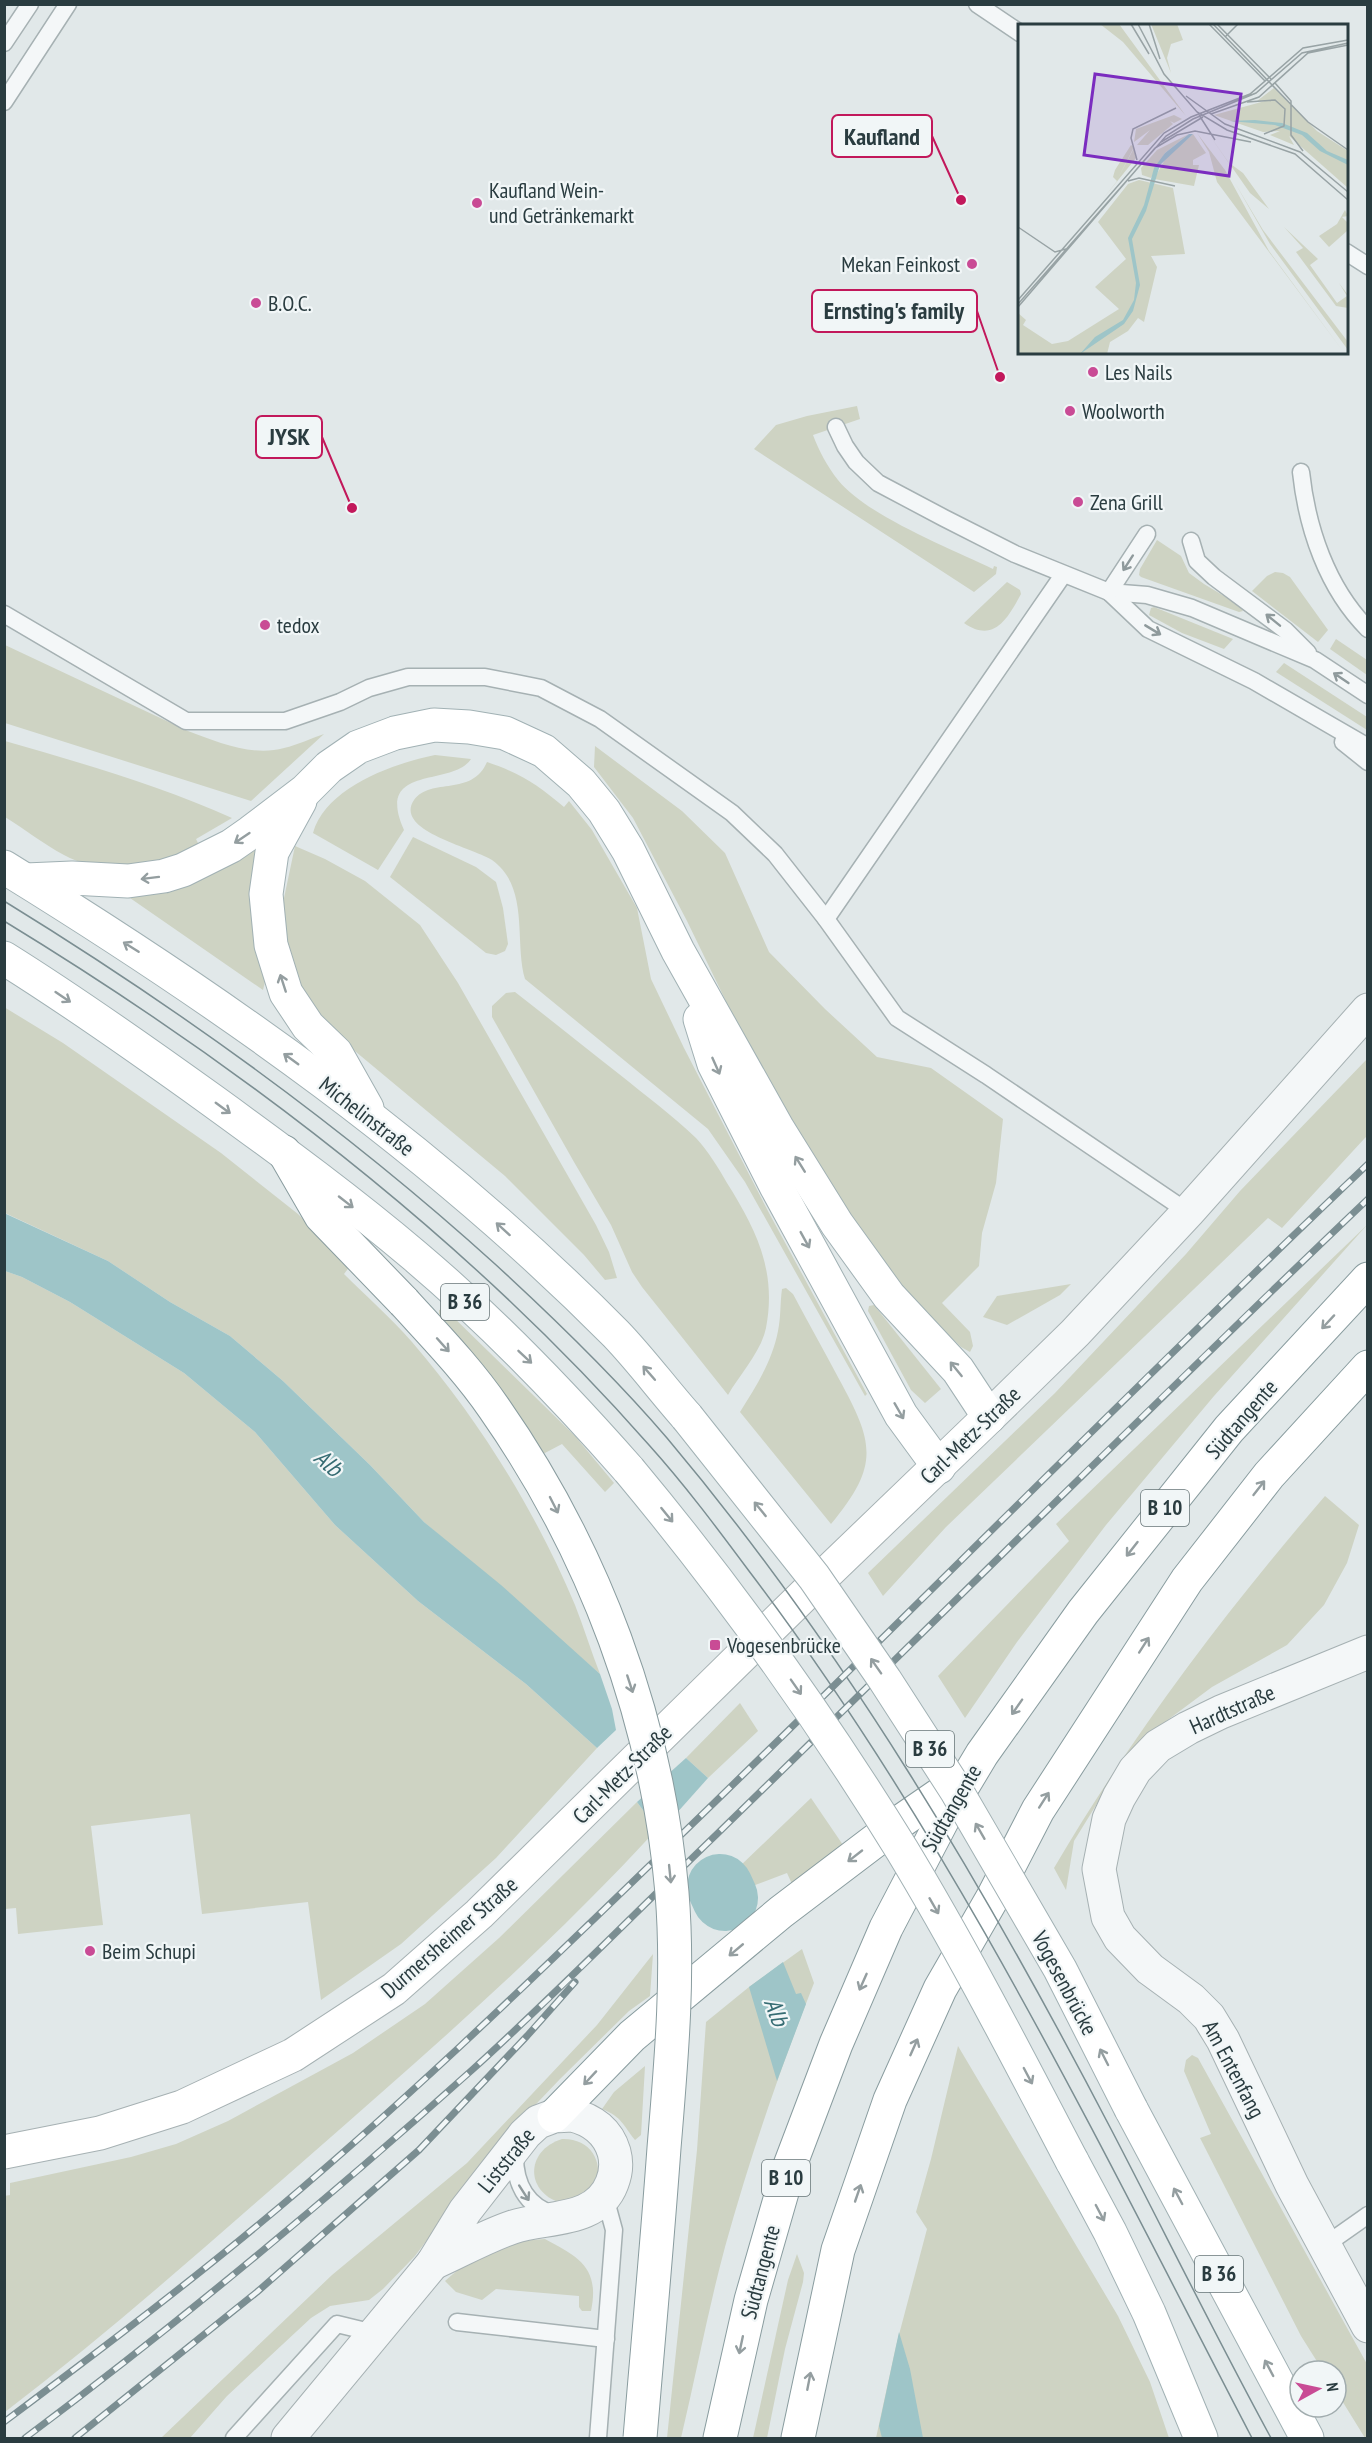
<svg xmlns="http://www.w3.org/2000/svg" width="1372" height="2443" viewBox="0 0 1372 2443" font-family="'PT Sans Narrow',sans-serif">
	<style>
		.green { fill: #ced3c3 }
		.water { fill: #9ec5c8 }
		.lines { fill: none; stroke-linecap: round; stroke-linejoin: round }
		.river { stroke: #9ec5c8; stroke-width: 66 }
		.lane-casing { stroke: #a6b1b3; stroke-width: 19 }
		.street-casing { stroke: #a6b1b3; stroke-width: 35 }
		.secondary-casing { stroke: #a6b1b3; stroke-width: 35 }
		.primary-casing { stroke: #a1b1b4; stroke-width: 35 }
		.highway-casing { stroke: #899c9f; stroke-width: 35 }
		.lane { stroke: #f4f7f8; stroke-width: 16 }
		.street { stroke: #f4f7f8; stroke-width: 33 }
		.secondary { stroke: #fff; stroke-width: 33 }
		.primary { stroke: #fff; stroke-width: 33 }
		.highway { stroke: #fff; stroke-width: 33 }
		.tram { stroke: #7b8e92; stroke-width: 1.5 }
		.rail-casing { stroke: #7b8e92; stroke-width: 7 }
		.rail { stroke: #f1f6f7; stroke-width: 4.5; stroke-dasharray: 14; stroke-linecap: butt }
		.primary-bridge-casing { stroke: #a1b1b4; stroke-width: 35; stroke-linecap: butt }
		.highway-bridge-casing { stroke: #899c9f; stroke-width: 35; stroke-linecap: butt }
		.primary-bridge { stroke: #fff; stroke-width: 33 }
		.highway-bridge { stroke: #fff; stroke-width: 33 }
		.oneway { stroke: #8f9a9c }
		.oneway2 { stroke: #949ea0 }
		.poi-dot { fill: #c94b95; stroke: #f1f6f7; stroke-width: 2 }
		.labels { text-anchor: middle; stroke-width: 4.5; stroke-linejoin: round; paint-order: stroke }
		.shield { fill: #f1f6f7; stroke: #667477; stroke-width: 1.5 }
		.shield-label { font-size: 21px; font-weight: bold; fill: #2a3c40 }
		.poi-label { font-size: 22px; fill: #2a3c40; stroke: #f1f6f7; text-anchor: start }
		.street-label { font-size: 22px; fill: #2a3c40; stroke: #f1f6f7 }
		.water-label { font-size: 24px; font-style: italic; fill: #366c73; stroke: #f1f6f7 }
		.inset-road { fill: none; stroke: #98a3a5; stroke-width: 1.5 }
		.view { fill: #7b2cbf; fill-opacity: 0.15; stroke: #7b2cbf; stroke-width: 3 }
		.inset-edge { fill: none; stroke: #2a3c40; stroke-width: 3 }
		.leader { fill: none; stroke: #c2185b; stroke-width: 2 }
		.callout-dot { fill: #c2185b; stroke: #f1f6f7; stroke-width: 2 }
		.callout { fill: #f1f6f7; stroke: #c2185b; stroke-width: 2 }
		.callout-label { font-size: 24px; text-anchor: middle; font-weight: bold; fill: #2a3c40 }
	</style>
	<rect width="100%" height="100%" fill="#e1e8e9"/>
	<g class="green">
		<path d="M857,406L860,419L813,435C819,451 827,466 838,480C867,516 950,548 993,569L994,566L997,567L996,574L974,592L754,449L776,425L807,416Z"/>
		<path d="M1157,540L1181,556L1189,573L1204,584L1239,605L1243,611L1239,612L1141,577L1139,575L1140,569Z"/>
		<path d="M1275,572L1283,573L1290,577L1328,630L1318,642L1252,591L1267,576Z"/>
		<path d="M1007,582L1020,590L1021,594C1008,618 994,644 964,623Z"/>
		<path d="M1154,607L1233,639L1224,649L1182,633L1149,615L1151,608Z"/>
		<path d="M1336,639L1367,660V675L1330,649Z"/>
		<path d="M5,645L188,731C217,742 253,757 284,748C298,745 311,738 324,734L251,801L5,723Z"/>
		<path d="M1284,663L1367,717V730L1276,672Z"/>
		<path d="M5,741C81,763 159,785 232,818L196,839L199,845C158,864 106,878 64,855C43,844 25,829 5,817Z"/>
		<path d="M595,746L682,811L725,853L769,952L825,1009L877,1057L931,1068L1003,1119L996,1183L982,1233L979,1266L942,1303L970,1332L973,1346L970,1352L961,1347L940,1327L896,1279L851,1221L755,1061L687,921L633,818L594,767Z"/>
		<path d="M435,755L471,759C452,788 374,763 404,830L378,870L313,833C325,788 394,763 435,755Z"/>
		<path d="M487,762C520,773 538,785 564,807L569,801L592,830L637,908L651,979L684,1048L769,1213L867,1394L865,1396L745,1182L708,1129L525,979C514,941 530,887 492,860C475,848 393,831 414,800C431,777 472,797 487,762Z"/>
		<path d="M413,837L476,867L496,882L503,908L508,944L505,951L496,955L486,953L390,877Z"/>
		<path d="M256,844L262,969L265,982L263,990L130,898L131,896Z"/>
		<path d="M295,846L325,859L365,881L420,925L458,983L596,1225L609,1252L617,1278L605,1280L584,1255L505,1176L326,1027L298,983L284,934V898Z"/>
		<path d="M515,992C550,1019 584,1047 619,1074C645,1095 672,1115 696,1138C708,1151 718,1167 727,1183C756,1229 777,1271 766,1328C761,1352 740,1374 728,1395L642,1287L632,1272L611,1225L574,1162L492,1017V1006L506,993Z"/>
		<path d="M4,1007L63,1043L221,1153L298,1214L350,1266L344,1274C366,1296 391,1318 412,1342C479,1420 535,1510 575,1605C584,1628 591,1651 600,1674L424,1522L370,1465L283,1381L230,1336L170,1302L108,1261L5,1213Z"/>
		<path d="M1367,1059L1368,1135L1364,1139L1282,1228L1268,1218L946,1527L883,1596L868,1573L1055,1393L1186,1254L1240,1191Z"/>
		<path d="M1367,1225L1214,1396L1106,1525L1017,1642L965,1718L938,1676L1069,1541L1056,1524Z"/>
		<path d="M5,1271L22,1277L70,1302L184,1373L255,1432L335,1525L418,1601L526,1684L597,1748L496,1858L401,1944L321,2000L308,1902L202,1914L190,1814L91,1826L103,1925L18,1934L16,1908L5,1909Z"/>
		<path d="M1071,1284L1060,1295L1007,1325L983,1317L997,1296Z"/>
		<path d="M786,1288L793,1294C808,1322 824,1351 839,1379C874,1443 880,1465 831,1524L740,1412C756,1386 772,1362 778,1331C781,1317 780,1303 782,1289Z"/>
		<path d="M874,1305L941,1389L925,1403L911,1390L868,1311L869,1306Z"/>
		<path d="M445,1309L575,1436L614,1483L605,1492L562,1444L543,1454L491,1378L439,1314V1310Z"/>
		<path d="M1325,1496L1359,1525L1347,1563L1324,1605L1287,1645L1212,1687L1165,1722L1122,1763L1074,1841L1066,1890L1054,1868C1132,1735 1225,1612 1325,1496Z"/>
		<path d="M740,1703L758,1731L708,1778L686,1758Z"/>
		<path d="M811,1798L843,1845L792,1884L787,1873L747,1888L739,1867Z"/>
		<path d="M637,1802L657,1829C549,1947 427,2053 307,2158C207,2245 110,2332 5,2412L4,2196L10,2195V2183L131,2157L176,2144L228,2121L353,2053L425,2004L499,1938Z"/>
		<path d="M802,1949L814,1983C780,2069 750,2157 725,2247C708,2310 696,2375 681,2438H667L697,2150L706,2022L749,1987Z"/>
		<path d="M653,1954L650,1996L629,2011L560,2079L500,2142L415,2256L383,2289L369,2300L330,2306L311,2318L227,2396L190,2438H161L332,2275L467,2163L597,2025Z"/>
		<path d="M958,2046L1118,2316L1150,2382L1169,2438H876L896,2346L927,2229L916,2212L931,2159Z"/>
		<path d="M1192,2055L1198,2058L1367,2364V2438H1365L1336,2391V2371H1323L1301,2336L1200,2138L1211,2134L1184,2071L1186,2060Z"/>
		<path d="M645,2066L641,2135L635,2140C623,2125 622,2117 602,2109L614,2092Z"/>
		<path d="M562,2139C589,2138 604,2160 596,2185L564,2204C525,2194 524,2151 562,2139Z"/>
		<path d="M545,2239C579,2257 600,2268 591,2311H582L579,2307V2296L496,2289L482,2300L456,2292L445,2281C475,2253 504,2241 545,2239Z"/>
		<path d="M797,2254L804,2273L803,2282L785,2349L767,2438H753L788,2280Z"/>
	</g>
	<g class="water">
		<path d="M4,1213L108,1261L170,1302L230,1336L283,1381L370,1465L424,1522L501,1585L600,1674L612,1709L616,1730L597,1748L526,1684L418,1601L335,1525L255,1432L184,1373L70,1302L22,1277L5,1271Z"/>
		<path d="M686,1758L708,1778L675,1815L657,1829L637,1802Z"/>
		<path d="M783,1962L796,1994L801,1993L806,2004L777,2081L749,1987Z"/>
		<path d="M899,2332L910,2369L923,2438H882L879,2426Z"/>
	</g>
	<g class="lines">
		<path class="river" d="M720,1887L725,1898"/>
		<g class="lane-casing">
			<g id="lane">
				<path d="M977,4L1020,33"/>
				<path d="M4,43L30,4"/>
				<path d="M4,102L68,4"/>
				<path d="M1346,252L1368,266"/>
				<path d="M836,427L845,446L856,462L878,483L944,518L1015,554L1109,592L1147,595L1192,608L1315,660L1368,695"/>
				<path d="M1301,472C1307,528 1327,588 1368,629"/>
				<path d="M1191,541L1197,561L1214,577L1285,630L1308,653"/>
				<path d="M1109,592L1148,629L1254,681L1368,747"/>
				<path d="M1109,592L1147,534"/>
				<path d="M4,614L186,721H285L340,702L369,688L408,677H485L541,688L600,719L732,813L775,854L826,919L897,1018L986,1075L1188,1212"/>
				<path d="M1343,742L1368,762"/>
				<path d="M826,919L1063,575"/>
				<path d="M515,2152C514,2182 525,2206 555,2215"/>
				<path d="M1324,2246L1368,2215"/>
				<path d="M457,2322L606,2339"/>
				<path d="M234,2438L337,2324L374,2333"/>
				<path d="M598,2438L614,2230L605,2197"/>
			</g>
		</g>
		<g class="street-casing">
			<g id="street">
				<path d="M989,1417L1075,1333L1188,1212L1368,1010"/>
				<path d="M1368,1652L1221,1712L1188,1728L1158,1746L1135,1770L1119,1797L1109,1819L1099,1869L1108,1917L1120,1938L1150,1969L1191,1999L1209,2017L1223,2040L1292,2185L1368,2326"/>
				<path d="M572,2115C593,2120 608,2132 614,2152C617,2163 616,2173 612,2183C597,2223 547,2216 513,2227C486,2236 460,2251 433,2263L465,2211L525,2134L538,2122L554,2116Z"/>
				<path d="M288,2438L433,2263"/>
			</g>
		</g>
		<g class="secondary-casing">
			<path id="secondary" d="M4,2152L100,2133L182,2107L293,2055L394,1989L479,1914L805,1594L989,1417"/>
		</g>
		<g class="primary-casing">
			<g id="primary">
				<path d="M300,801L272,852L266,894L271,945L286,993L308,1026L336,1053L367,1108"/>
				<path d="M4,867C223,1002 435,1151 616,1334C641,1360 663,1390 687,1417"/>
				<path d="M26,880L72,878L128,881L164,876L183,870L231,846L251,832L305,791L329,767L358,747L395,733L434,725L469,727L505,733L544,751L581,783L604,811L628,850L678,951L778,1129L837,1224L889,1296L958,1370L989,1417"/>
				<path d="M4,958C76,1003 145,1052 213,1101C282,1151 350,1201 415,1256C492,1321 562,1394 629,1470"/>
				<path d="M700,1019L714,1064L776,1186L901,1415L939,1467"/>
				<path d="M1131,2109L1307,2438"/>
				<path d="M1072,2161L1110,2232L1149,2313L1201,2438"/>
			</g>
		</g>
		<g class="highway-casing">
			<g id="highway">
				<path d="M284,1152L321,1216L404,1302"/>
				<path d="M554,2116L632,2036L781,1912L897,1824L942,1793L957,1779"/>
				<path d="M720,2438L751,2300L789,2168L836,2044L886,1928L943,1819L982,1754L1083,1612L1229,1429L1368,1279"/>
				<path d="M798,2438L838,2250L890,2100L940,1989L993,1897L1038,1810L1187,1580L1269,1475L1368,1367"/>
			</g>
		</g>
		<use href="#lane" class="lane"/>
		<use href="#street" class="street"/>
		<use href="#secondary" class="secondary"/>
		<use href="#primary" class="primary"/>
		<use href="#highway" class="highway"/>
		<g class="tram">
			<path d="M4,901C178,1008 344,1127 495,1264C555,1319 614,1376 667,1438C844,1648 985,1887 1112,2131C1165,2233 1216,2337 1271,2438"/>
			<path d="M4,921C240,1065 466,1237 649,1445C685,1485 717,1528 749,1571C952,1838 1098,2142 1252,2438"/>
		</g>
		<g class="rail-casing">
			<g id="rail">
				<path d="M4,2422C84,2362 164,2302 241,2239C407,2103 560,1952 714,1803C932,1591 1147,1374 1368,1164"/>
				<path d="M25,2438C180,2322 328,2199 472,2070C556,1994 635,1913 717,1834C934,1623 1148,1408 1368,1199"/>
				<path d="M75,2438L257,2292L419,2150L527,2036L575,1982"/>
			</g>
		</g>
		<use href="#rail" class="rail"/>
		<g class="primary-bridge-casing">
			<g id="primary-bridge">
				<path d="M687,1417L814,1577L885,1680L956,1790L1060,1969L1131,2109"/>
				<path d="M629,1470C729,1590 820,1717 902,1850C963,1951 1017,2056 1072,2161"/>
			</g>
		</g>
		<g class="highway-bridge-casing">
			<path id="highway-bridge" d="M404,1302C435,1336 468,1370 494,1408C594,1551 657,1719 672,1893C679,1978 671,2063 664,2148C657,2245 648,2342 640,2438"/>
		</g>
		<use href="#primary-bridge" class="primary-bridge"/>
		<use href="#highway-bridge" class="highway-bridge"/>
	</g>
	<defs><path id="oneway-shaft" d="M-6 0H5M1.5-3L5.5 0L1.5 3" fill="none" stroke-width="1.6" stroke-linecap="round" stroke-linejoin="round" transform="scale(1.5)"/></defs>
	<g class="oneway">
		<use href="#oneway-shaft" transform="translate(1128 563) rotate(123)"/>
		<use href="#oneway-shaft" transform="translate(1273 620) rotate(-141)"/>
		<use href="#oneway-shaft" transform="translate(1153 630) rotate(31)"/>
		<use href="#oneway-shaft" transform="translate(1341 678) rotate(-146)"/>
		<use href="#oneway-shaft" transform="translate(524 2193) rotate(57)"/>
	</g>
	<g class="oneway2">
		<use href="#oneway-shaft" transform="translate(242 838) rotate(146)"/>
		<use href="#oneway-shaft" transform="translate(150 878) rotate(173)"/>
		<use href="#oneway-shaft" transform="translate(131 947) rotate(-148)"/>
		<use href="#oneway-shaft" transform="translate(283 983) rotate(-108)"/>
		<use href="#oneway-shaft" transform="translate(63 997) rotate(34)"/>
		<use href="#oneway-shaft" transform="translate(291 1059) rotate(-144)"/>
		<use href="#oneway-shaft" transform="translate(716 1066) rotate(66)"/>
		<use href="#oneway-shaft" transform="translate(223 1108) rotate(36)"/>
		<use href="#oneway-shaft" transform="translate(800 1164) rotate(-122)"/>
		<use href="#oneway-shaft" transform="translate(346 1202) rotate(38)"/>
		<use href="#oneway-shaft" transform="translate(503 1229) rotate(-138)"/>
		<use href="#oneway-shaft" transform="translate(805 1240) rotate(61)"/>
		<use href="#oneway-shaft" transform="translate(1328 1322) rotate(133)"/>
		<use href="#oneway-shaft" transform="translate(443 1345) rotate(48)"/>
		<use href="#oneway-shaft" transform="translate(525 1357) rotate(43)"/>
		<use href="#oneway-shaft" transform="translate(956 1369) rotate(-129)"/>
		<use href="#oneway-shaft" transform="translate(649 1373) rotate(-131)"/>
		<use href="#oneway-shaft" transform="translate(899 1411) rotate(60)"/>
		<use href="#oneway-shaft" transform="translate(1259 1488) rotate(-52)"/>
		<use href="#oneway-shaft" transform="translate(554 1505) rotate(63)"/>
		<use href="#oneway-shaft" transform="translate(760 1509) rotate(-129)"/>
		<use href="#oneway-shaft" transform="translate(667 1515) rotate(51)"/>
		<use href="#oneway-shaft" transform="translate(1132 1549) rotate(128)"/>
		<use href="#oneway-shaft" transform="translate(1144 1645) rotate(-57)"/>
		<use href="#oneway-shaft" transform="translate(876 1666) rotate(-125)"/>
		<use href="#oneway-shaft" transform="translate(630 1684) rotate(72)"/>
		<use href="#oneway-shaft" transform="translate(796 1687) rotate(55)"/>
		<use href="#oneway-shaft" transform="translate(1017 1707) rotate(125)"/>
		<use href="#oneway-shaft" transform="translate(1044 1800) rotate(-57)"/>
		<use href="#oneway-shaft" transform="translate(980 1831) rotate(-120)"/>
		<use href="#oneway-shaft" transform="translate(855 1856) rotate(142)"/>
		<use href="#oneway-shaft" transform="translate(670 1874) rotate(84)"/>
		<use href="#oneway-shaft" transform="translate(934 1906) rotate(60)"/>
		<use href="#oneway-shaft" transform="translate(736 1950) rotate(140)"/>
		<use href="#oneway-shaft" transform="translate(863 1982) rotate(114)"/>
		<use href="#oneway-shaft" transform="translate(914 2047) rotate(-66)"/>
		<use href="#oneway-shaft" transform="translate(1104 2057) rotate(-117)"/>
		<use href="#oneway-shaft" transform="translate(1028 2076) rotate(62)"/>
		<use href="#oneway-shaft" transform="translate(590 2078) rotate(133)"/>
		<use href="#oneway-shaft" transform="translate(858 2193) rotate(-71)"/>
		<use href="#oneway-shaft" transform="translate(1178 2196) rotate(-118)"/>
		<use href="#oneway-shaft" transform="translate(1100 2213) rotate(62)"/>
		<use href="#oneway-shaft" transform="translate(741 2345) rotate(102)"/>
		<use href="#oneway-shaft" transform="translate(1269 2368) rotate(-118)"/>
		<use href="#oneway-shaft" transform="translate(809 2381) rotate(-79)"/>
	</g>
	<g class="poi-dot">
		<circle cx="477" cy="203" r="6"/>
		<circle cx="972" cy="264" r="6"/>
		<circle cx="256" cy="303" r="6"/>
		<circle cx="1093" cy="372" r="6"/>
		<circle cx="1070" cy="411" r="6"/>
		<circle cx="1078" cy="502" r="6"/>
		<circle cx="265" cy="625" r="6"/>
		<rect x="709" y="1639" width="12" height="12" rx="3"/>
		<circle cx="90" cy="1951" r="6"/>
	</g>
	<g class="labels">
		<g class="shield">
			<rect x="441" y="1284" width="48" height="36" rx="4.5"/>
			<rect x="1141" y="1490" width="48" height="36" rx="4.5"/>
			<rect x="906" y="1731" width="48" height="36" rx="4.5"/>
			<rect x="762" y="2160" width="48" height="36" rx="4.5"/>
			<rect x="1195" y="2256" width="48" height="36" rx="4.5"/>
		</g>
		<g class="shield-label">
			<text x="465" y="1309">B 36</text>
			<text x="1165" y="1515">B 10</text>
			<text x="930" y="1756">B 36</text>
			<text x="786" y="2185">B 10</text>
			<text x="1219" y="2281">B 36</text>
		</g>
		<g class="poi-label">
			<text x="489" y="198">Kaufland Wein-<tspan x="489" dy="25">und Getränkemarkt</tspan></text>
			<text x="960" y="272" text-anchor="end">Mekan Feinkost</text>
			<text x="268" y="311">B.O.C.</text>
			<text x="1105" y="380">Les Nails</text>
			<text x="1082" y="419">Woolworth</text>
			<text x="1090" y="510">Zena Grill</text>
			<text x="277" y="633">tedox</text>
			<text x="727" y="1653">Vogesenbrücke</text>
			<text x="102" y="1959">Beim Schupi</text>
		</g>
		<g class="street-label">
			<text transform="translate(367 1116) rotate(38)" y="8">Michelinstraße</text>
			<text transform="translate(1241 1419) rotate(-49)" y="8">Südtangente</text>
			<text transform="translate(970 1435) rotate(-44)" y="8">Carl-Metz-Straße</text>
			<text transform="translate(1232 1709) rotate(-24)" y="8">Hardtstraße</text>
			<text transform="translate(622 1774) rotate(-45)" y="8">Carl-Metz-Straße</text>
			<text transform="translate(951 1808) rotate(-60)" y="8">Südtangente</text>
			<text transform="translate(449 1937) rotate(-41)" y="8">Durmersheimer Straße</text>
			<text transform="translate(1065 1983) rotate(62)" y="8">Vogesenbrücke</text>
			<text transform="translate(1234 2069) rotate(62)" y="8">Am Entenfang</text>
			<text transform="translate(506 2160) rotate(-51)" y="8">Liststraße</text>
			<text transform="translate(760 2272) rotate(-75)" y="8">Südtangente</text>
		</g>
		<g class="water-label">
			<text transform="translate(328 1463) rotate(41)" y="8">Alb</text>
			<text transform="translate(776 2012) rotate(69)" y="8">Alb</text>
		</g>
	</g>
	<g transform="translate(1018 24)">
		<rect width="330" height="330" fill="#e1e8e9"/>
		<path d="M82,0H101L168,92L105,18ZM133,0H159L165,16L153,20L149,34L153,49ZM256,64L299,107L330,127V164L271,112L276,121L252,111L262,107L245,108L196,91L247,77H239ZM156,91L164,95L156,99L152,97L155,100L130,121H119L132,106L116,118L118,105ZM179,109L207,146L251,227L327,330L199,158L191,128ZM190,109L210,138L225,149L251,185L232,169ZM171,110L147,129L133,154L124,151L123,144L139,126ZM175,110L188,129L175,136V141H181L176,162L136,155L149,132ZM113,121L116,123L99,156L116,124L118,134L84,176L99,157L95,153L97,146ZM121,156L155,164L167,230L133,232L139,243L126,298L120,294L110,307L92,318L89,330H0V289L8,296L5,301L34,320L50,317L101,285L77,263L108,235L80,198L110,160ZM217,159L245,206L330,318V326L252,220ZM327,186L330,192L324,193L330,199L329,207L311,223L301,212L319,200ZM266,203L300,235L292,241L319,279L329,272L321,259L330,271V284L318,282L278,228L285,224Z" fill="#ced3c3"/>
		<path d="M237,96L264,99L289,109L309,127L330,136V141L302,127L284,111L257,101L212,97ZM171,110H175L142,141L128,187L114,215L122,261L115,287L106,300L62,330L77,313L105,296L116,276L118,259L110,214L126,181L136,144L147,129Z" fill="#9ec5c8"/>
		<path class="inset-road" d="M113,0L131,30M120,0L146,50L179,88L209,106L277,130L330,176M131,0L142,35M191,0L247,57M195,0L290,98L330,126M199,0L253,55M207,13L220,0M257,59L273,77V111L285,127M168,72L207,100L282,128L330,168M229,78L257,76L267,85L266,102L246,110M193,90L241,73L290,29L330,21M181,91L197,116M143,118L185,93M137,124L159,111L177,107L233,118M119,136L113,114L115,105L158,84M110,157L121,154L157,162M0,203L37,228L48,225M0,276L146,109L173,93L232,70L285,24L330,16M0,280L148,112L175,95L238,69L284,29L330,19M0,283L137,124"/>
		<path class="view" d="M77,50L223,70L211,152L66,131Z"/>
		<rect width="330" height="330" class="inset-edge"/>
	</g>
	<path class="leader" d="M961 200L932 136M1000 377L977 311M352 508L322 437"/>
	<g class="callout-dot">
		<circle cx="961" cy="200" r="6"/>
		<circle cx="1000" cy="377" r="6"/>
		<circle cx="352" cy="508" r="6"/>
	</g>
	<g class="callout">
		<rect x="832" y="115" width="100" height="42" rx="6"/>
		<rect x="812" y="290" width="165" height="42" rx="6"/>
		<rect x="256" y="416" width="66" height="42" rx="6"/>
	</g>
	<g class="callout-label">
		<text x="882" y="145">Kaufland</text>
		<text x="894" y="319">Ernsting's family</text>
		<text x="289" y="445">JYSK</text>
	</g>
	<rect width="1372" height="2443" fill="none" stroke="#2a3c40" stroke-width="12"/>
	<g transform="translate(1318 2389) rotate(82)"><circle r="28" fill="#f1f6f7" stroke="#a1acae" stroke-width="1.5"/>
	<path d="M0-4.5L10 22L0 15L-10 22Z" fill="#c94b95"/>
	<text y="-9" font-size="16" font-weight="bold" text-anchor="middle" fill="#2a3c40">N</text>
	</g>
</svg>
